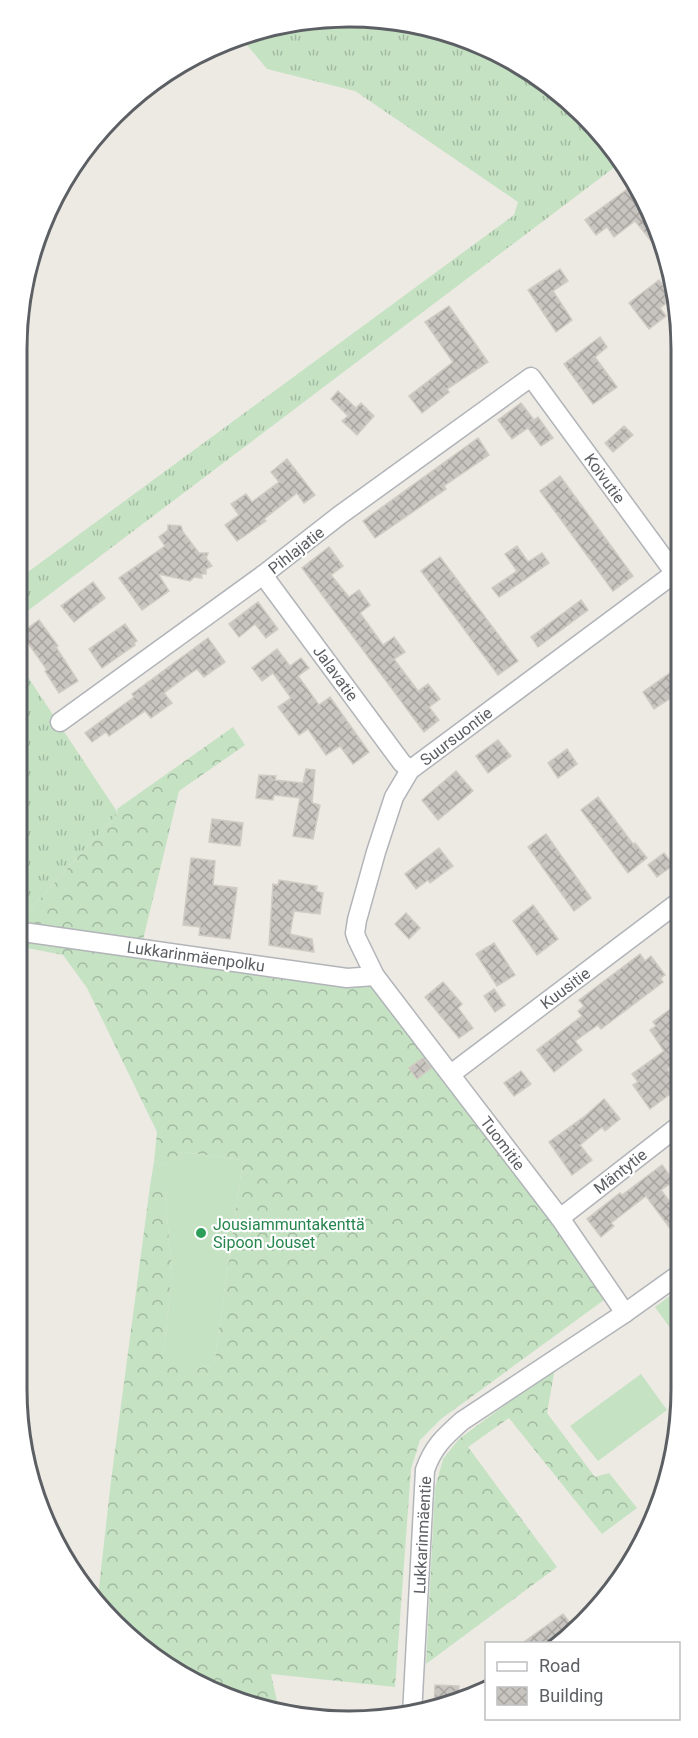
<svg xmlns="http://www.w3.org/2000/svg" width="698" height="1738" viewBox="0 0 698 1738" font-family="Roboto,sans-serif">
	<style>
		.education { fill: #dcd9d2 }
		.grass { fill: url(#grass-tufts) }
		.forest { fill: url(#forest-crowns) }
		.garden { fill: #c5e2c3 }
		.building { fill: url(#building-cross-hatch); stroke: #d1cbc3; stroke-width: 1.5 }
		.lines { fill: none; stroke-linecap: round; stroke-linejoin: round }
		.minor-casing { stroke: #b1b4b8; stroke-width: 21 }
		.minor { stroke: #fff; stroke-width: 18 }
		.leisure-dot { fill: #2e9e5b; stroke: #fff; stroke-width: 2 }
		.labels { text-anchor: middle; stroke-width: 4.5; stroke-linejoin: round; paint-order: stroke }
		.street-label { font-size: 16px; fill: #5c5f63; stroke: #fff }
		.leisure-label { font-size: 16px; fill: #27864d; stroke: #fff; text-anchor: start }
		.rim { fill: none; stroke: #5c5f63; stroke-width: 3 }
	</style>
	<defs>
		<pattern id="grass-tufts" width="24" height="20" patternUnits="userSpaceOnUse" patternTransform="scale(1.5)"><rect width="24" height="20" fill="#c5e2c3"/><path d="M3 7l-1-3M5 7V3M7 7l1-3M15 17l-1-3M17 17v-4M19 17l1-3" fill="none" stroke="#a3baa2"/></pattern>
		<pattern id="forest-crowns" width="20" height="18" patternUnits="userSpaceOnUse" patternTransform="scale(1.5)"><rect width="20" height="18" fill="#c5e2c3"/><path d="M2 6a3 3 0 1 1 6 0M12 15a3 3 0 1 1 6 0" fill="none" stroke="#a3baa2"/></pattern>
		<pattern id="building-cross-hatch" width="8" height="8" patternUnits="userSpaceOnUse" patternTransform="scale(1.5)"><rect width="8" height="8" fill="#c8c5c0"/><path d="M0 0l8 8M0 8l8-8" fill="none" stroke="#a6a3a0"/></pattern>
	</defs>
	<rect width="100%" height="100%" fill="#edeae4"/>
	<path class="education" d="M372,23L455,34L424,37L382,29Z"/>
	<g class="grass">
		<path d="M321,19L371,24L382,29L424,37L456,34L533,72L599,130L620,163L17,619V580L514,215L518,202L355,91L267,69L243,40Z"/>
		<path d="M16,659L118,813L27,913L16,908Z"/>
		<path d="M17,934L63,955L17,946Z"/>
	</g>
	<g class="forest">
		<path d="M233,727L245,745L179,791L141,948L369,978L599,1283L604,1300L441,1419L420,1440L411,1469L395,1687L271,1674L279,1710L183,1677L99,1608L97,1605L111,1481L150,1186H161L165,1193L172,1272L164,1352L195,1369L214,1364L243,1160L182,1152L166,1165L154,1162L157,1132L87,988L63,955L17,934L16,908L28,912L118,813L117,809Z"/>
		<path d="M555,1368L547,1413L595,1477L609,1473L637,1508L602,1534L509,1418L468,1447L557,1567L426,1664L435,1488L443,1459L459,1439Z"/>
	</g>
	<g class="garden">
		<path d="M182,1152L243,1160L214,1364L195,1369L174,1365L164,1352L172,1272L165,1193L161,1186H150L154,1162L166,1165Z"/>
		<path d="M681,1288V1343L655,1307Z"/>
		<path d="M641,1374L667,1410L598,1461L570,1426Z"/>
	</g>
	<g class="building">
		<path d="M633,185L656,221L660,236L652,242L635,221L614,237L607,227L596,235L585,220Z"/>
		<path d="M560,269L568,281L553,291L572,320L556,332L528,290Z"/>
		<path d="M659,280L673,298L660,308L666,316L649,329L629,303Z"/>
		<path d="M449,306L488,362L447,389L449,392L422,413L409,396L453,362L425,322Z"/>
		<path d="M600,337L607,347L595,357L617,387L593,404L564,364Z"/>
		<path d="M338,391L356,408L361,403L374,416L357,435L342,421L348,416L331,399Z"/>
		<path d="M521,403L534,420L538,417L553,438L541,446L528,428L512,439L498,420Z"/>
		<path d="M624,426L633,435L613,452L605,443Z"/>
		<path d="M478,438L489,455L444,486L446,489L375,538L363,521Z"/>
		<path d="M287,459L315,495L304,503L297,493L264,519L266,521L237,541L225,525L239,515L231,504L246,494L252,502L279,482L271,472Z"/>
		<path d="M560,476L633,576L613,591L540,491Z"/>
		<path d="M168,525L181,526L183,532L199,553H208L206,558L212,566L206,569V574H201L202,578L194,577L190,581L158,574L169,591L142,610L119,578L165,546L159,537L168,530Z"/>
		<path d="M517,546L528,562L542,553L549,563L499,597L492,588L517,571L505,554Z"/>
		<path d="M329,547L343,566L331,575L349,597L359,590L370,605L360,613L383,645L394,637L405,652L394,659L418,691L428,684L440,699L429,707L439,720L424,732L302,568Z"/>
		<path d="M440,557L518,661L498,675L421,571Z"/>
		<path d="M93,582L105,598L74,622L61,606Z"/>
		<path d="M581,600L588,610L538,647L531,637Z"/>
		<path d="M258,602L278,629L266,638L255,624L239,637L229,624Z"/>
		<path d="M39,620L58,646L56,647L78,681L59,693L45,671L47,670L21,633Z"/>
		<path d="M125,624L137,641L134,643L135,645L102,668L89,649Z"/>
		<path d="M208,638L225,662L204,677L197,669L184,678L164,693L172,703L151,718L145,711L109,736L106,732L92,742L85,733L134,697L132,694Z"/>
		<path d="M277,649L290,666L301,658L309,668L298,676L319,705L330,697L369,752L353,764L340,746L326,755L308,729L299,735L278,707L291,698L273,673L262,681L252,668Z"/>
		<path d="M674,670L680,678V692L654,709L643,692Z"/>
		<path d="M498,740L511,756L488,773L476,756Z"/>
		<path d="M567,749L577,764L558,778L548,763Z"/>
		<path d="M306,769L315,770L312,803L320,805L313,839L293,836L300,798L274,795L273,800L256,798L259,775L276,776L275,780L303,783Z"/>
		<path d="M456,771L473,791L438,820L422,800Z"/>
		<path d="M598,797L633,844L635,843L647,858L628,873L581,810Z"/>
		<path d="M212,819L243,823L240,846L209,842Z"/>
		<path d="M546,834L591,898L574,911L528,847Z"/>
		<path d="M439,848L453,866L430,883L428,880L416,889L405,874Z"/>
		<path d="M664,853L673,865L657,877L648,865Z"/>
		<path d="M191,858L215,861L213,885L237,888L230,939L199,935L200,927L183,925Z"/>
		<path d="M279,880L317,886L316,891L323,893L320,914L294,911L290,934L312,939L314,952L269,945L273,884L278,885Z"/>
		<path d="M533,905L558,939L537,955L513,921Z"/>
		<path d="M406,913L420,928L409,939L395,924Z"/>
		<path d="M494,943L515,975L497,986L476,954Z"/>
		<path d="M640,954L645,961L651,956L665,975L660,978L663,982L601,1029L598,1025L575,1041L582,1050L554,1072L537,1050L582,1016L578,1011L584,1006L579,1000Z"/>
		<path d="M443,982L462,1004L458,1008L473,1028L459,1038L425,997Z"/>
		<path d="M494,989L505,1005L495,1012L484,996Z"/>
		<path d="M680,1002L681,1060L667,1069L678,1084L672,1088L674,1091L650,1109L633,1085L638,1082L632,1074L664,1051L650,1030L656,1026L653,1022Z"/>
		<path d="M423,1058L431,1068L417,1079L409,1068Z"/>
		<path d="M521,1071L531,1084L514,1096L504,1083Z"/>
		<path d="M604,1099L620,1119L605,1131L602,1127L580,1145L592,1160L572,1175L549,1142L585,1116Z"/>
		<path d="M662,1165L674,1181L661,1190L681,1217V1243L646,1196L611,1223L614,1226L601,1237L587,1219L620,1193L622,1195Z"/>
		<path d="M563,1614L573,1627L553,1644H521Z"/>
		<path d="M435,1685L459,1686L458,1698L434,1707Z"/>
	</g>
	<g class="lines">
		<g class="minor-casing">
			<g id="minor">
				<path d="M263,575L402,763L410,770"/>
				<path d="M60,722L263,575L340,515L531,377L679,579"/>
				<path d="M16,931L347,978L375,976"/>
				<path d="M451,1074L680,901"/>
				<path d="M560,1218L681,1124"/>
				<path d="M625,1313L560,1218L375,976L357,939L355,933L357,920L376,852L394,797L410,770L679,570"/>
				<path d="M412,1715L425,1470C433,1447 444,1437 462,1421L625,1313L681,1273"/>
			</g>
		</g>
		<use href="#minor" class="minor"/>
	</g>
	<circle class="leisure-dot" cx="201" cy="1233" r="6"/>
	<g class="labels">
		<g class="street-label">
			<text transform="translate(605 478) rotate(54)" y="6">Koivutie</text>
			<text transform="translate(296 550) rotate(-38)" y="6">Pihlajatie</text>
			<text transform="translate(336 673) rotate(54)" y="6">Jalavatie</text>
			<text transform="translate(456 736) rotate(-37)" y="6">Suursuontie</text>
			<text transform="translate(196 956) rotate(8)" y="6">Lukkarinmäenpolku</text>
			<text transform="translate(565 988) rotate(-37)" y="6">Kuusitie</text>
			<text transform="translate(503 1143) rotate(53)" y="6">Tuomitie</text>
			<text transform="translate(620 1171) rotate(-38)" y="6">Mäntytie</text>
			<text transform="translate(422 1535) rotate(-87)" y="6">Lukkarinmäentie</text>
		</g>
		<g class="leisure-label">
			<text x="213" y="1230">Jousiammuntakenttä<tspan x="213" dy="18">Sipoon Jouset</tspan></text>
		</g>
	</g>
	<path d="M0 0H698V1738H0ZM349 27H349A322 322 0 0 1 671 349V1389A322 322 0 0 1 349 1711H349A322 322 0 0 1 27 1389V349A322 322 0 0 1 349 27Z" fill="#fff" fill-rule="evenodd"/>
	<path class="rim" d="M349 27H349A322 322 0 0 1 671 349V1389A322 322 0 0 1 349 1711H349A322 322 0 0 1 27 1389V349A322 322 0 0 1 349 27Z"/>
	<rect x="485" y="1642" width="195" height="78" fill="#ffffff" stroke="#bebfc1" stroke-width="1.5"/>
	<rect x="497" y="1662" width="30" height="9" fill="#ffffff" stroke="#bebfc1" stroke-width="1.5"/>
	<text x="539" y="1672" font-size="18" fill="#5c5f63">Road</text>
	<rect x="497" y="1687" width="30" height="18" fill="url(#building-cross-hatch)" stroke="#bebfc1" stroke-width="1.5"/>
	<text x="539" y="1702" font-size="18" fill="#5c5f63">Building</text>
</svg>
